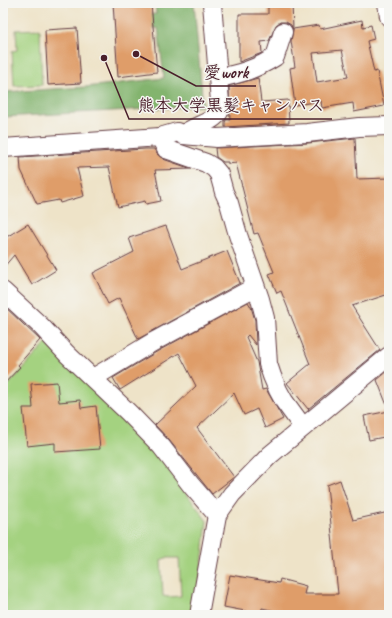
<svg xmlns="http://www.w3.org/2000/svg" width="392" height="618" viewBox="0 0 392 618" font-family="Caveat,'Klee One',sans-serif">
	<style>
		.green { fill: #a4d280; stroke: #777856; fill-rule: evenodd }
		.forest { fill: #83b46e; stroke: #666a4c }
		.building { fill: #df9d69; fill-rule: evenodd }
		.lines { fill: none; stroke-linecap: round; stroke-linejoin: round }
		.minor-casing { stroke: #633c43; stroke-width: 20 }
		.minor { stroke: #fff; stroke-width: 18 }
		.leader { fill: none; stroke: #4a1f2b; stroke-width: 1.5 }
		.callout-dot { fill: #4a1f2b; stroke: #f6f6f2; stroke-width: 1.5 }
		.callout-label { font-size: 17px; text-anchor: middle; font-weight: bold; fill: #4a1f2b; stroke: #f6f6f2; stroke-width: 3; stroke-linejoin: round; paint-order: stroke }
	</style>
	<rect width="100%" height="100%" fill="#f6f6f2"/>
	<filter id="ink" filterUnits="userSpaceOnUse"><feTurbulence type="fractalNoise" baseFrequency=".025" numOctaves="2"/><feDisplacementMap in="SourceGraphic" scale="8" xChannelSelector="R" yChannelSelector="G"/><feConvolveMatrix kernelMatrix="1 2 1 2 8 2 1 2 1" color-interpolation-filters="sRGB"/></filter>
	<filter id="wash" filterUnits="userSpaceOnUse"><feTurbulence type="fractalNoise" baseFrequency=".012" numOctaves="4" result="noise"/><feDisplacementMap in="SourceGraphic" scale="16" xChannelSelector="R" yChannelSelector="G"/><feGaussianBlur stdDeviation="0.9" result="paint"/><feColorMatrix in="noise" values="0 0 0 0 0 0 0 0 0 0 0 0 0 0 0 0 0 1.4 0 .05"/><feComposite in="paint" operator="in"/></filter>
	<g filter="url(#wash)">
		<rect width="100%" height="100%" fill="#eee3c8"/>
		<g class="green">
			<path d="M40,29L42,85L14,86L12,51L17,50L16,30Z"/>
			<path d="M48,341L157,454L207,521L196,615H3V391ZM165,558H179L181,596L168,597L163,596L161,560Z"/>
		</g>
		<path class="forest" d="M155,3H194L203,106L3,117V92L86,87L164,78L158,28L116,30L115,18L156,14Z"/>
		<g id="blocks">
			<g class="building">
				<path d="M113,3H151L157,72L118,77Z"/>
				<path d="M268,3H292L293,29L319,25L320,29L362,20L363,27L371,25L374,39L367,41L374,72L377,71L384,106L354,112L353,103L322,108L321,101L295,105L290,68L295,67L291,41L293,30L291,25L286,22H280L276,25L269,41L261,42L262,53L239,62V14H268ZM342,50L348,77L317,82L313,53Z"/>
				<path d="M77,28L81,83L48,85L45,30Z"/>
				<path d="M258,78L261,102L288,100L289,123L225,127V122L226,120H230L229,86Z"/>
				<path d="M355,138L357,179L389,178V294L352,306L380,350L308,409L287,383L310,364L281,291L277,293L269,274L274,272L258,233L254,234L236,163L228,164V162H223L216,157L215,148L308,143Z"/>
				<path d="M145,149H154L157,154L163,159L192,169L155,170L161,201L146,204L145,201L118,207L109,167L77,168L84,196L60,203L59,200L37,204L21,170L20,157Z"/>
				<path d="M28,224L56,270L32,285L14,255L3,268V239Z"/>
				<path d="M166,226L182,269L227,251L240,283L138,339L119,298L108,304L93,273L134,252L129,238Z"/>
				<path d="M248,302L251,307L255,320L256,345L248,335L246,337L257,362L262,390L266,389L283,419L265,428L257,409L244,415L234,393L197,428L234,477L212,494L169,440L155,425L196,386L179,353L120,390L113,378L158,351Z"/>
				<path d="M3,305L40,340L18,365L20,367L3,385Z"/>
				<path d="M389,370V407L388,408L377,380Z"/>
				<path d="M57,382L59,402L80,400L81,408L96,406L100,449L55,452V443L27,446L23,408H33L31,384Z"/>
				<path d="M389,411V436L369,440L364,416Z"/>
				<path d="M340,480L353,520L389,512V615H292L262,608L261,614L224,607L230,575L279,583L280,579L306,586L304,594H338L327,485Z"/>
			</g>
		</g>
	</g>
	<g filter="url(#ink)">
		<use href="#blocks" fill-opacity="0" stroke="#633c43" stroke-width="1"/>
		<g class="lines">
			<g class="minor-casing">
				<g id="minor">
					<path d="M387,3L389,17"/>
					<path d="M218,78C240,74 256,69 275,57L283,32"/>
					<path d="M183,135C192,126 213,123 219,112C220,110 219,105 220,102L212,3"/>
					<path d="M160,137L166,149L206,163L214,168L219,174L224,192L229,203L238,235L260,299L265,318L268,364L272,376L278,390L284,401L303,427"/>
					<path d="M3,148L160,137L177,132L183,135L217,138L307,133L359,127L389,126"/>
					<path d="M3,291L41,326L67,354L129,413L161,446L191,485L217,515"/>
					<path d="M93,378L153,342L255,287"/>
					<path d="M199,615L217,515L232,494L270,455L389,356"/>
				</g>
			</g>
			<use href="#minor" class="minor"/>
		</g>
	</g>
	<path class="leader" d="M136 54L196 86H256M104 58L129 119H332"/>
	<g class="callout-dot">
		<circle cx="136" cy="54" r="4"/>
		<circle cx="104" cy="58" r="4"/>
	</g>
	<g class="callout-label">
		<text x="226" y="78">愛work</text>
		<text x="231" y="111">熊本大学黒髪キャンパス</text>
	</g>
	<rect width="392" height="618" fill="none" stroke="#f6f6f2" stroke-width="16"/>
</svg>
